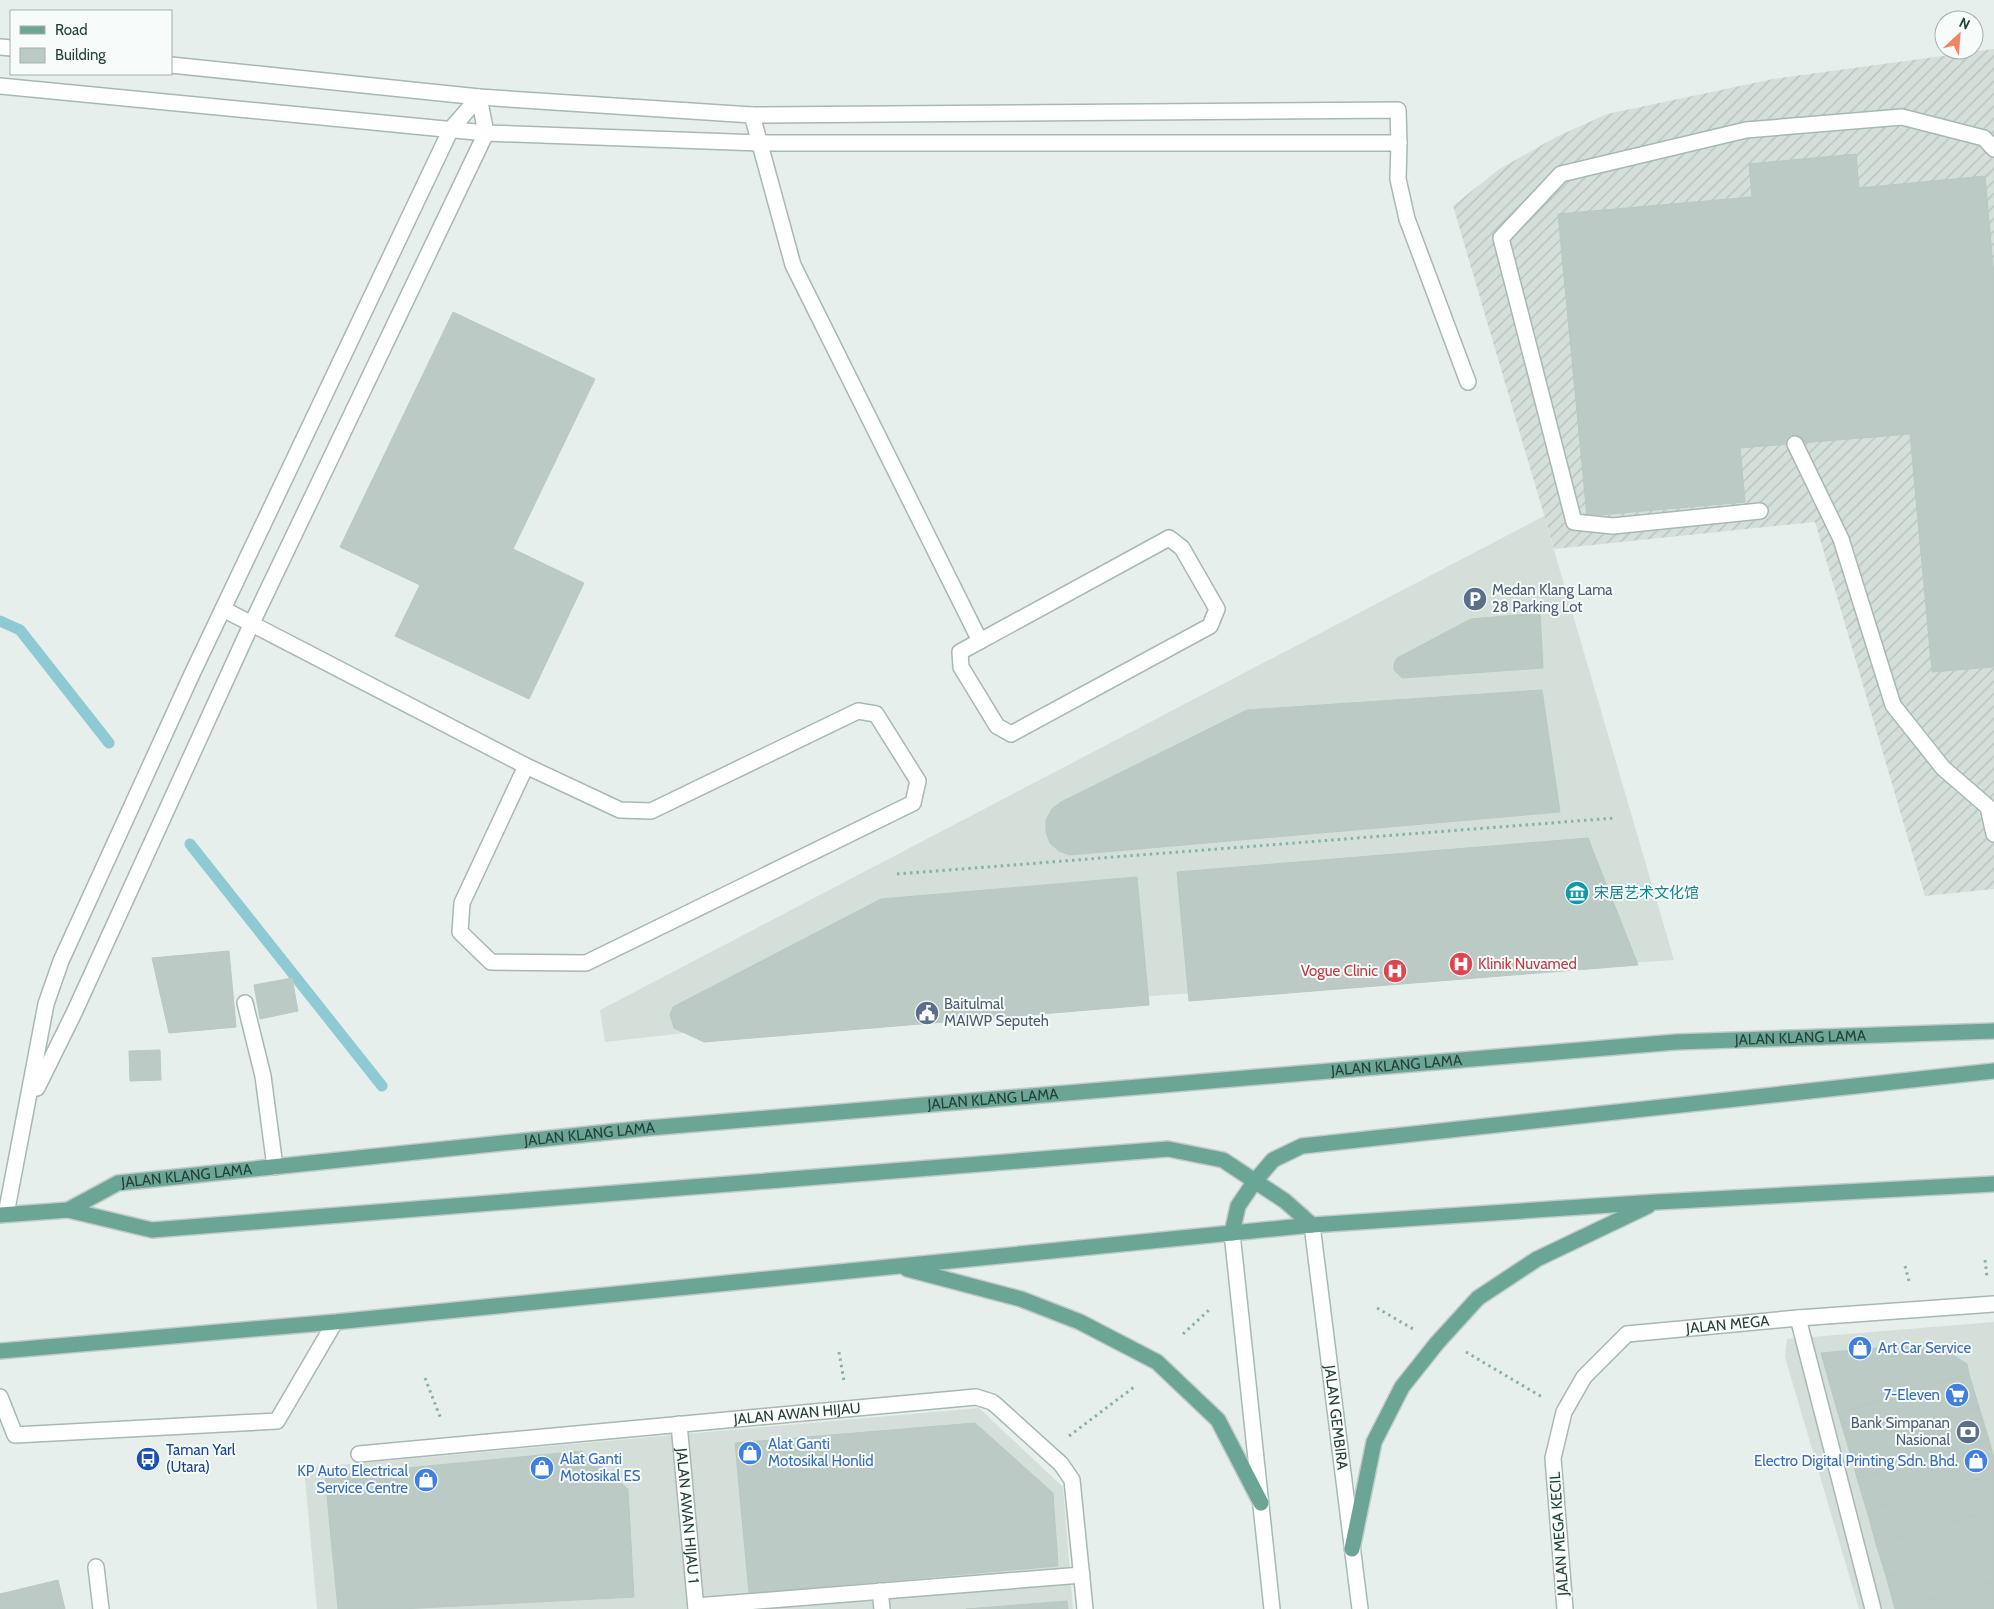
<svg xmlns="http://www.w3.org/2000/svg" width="1994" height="1609" viewBox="0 0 1994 1609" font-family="Cabin,'Noto Sans SC',sans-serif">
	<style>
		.built { fill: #d4dfda }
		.industrial { fill: url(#industrial-furrows) }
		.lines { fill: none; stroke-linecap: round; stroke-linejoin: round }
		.stream { stroke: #8ec9d4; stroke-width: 11 }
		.building { fill: #bbcac4; stroke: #b8c9c2 }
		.service-casing { stroke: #a8b8b2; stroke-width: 18 }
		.minor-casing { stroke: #a8b8b2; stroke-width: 18 }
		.secondary-casing { stroke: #a4bbb3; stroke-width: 18 }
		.primary-casing { stroke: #c2cac8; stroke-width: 18 }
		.path { stroke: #86b3a5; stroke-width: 3; stroke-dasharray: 2.5 4; stroke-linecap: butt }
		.service { stroke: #fff; stroke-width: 15 }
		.minor { stroke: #fff; stroke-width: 15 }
		.secondary { stroke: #fff; stroke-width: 15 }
		.primary { stroke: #6aa596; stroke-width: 15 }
		.labels { text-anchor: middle; stroke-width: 4; stroke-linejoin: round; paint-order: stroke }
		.service-label { font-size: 15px; fill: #4e5e75; stroke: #f7fbf9; text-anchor: start }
		.culture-label { font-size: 15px; fill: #0d838f; stroke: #f7fbf9; text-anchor: start }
		.health-label { font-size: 15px; fill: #be3a42; stroke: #f7fbf9; text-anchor: start }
		.street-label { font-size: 15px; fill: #24423a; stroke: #f7fbf9 }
		.shop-label { font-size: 15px; fill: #366cbe; stroke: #f7fbf9; text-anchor: start }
		.transit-label { font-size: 15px; fill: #164399; stroke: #f7fbf9; text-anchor: start }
	</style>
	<defs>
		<pattern id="industrial-furrows" width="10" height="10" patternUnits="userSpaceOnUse" patternTransform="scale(1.25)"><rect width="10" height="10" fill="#d4dfda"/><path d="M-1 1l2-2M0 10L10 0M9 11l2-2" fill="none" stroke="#b6c1bc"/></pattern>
	</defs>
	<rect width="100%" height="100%" fill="#e6efeb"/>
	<g class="built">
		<path d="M1544,516L1674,960L1325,983L729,1028L605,1042L600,1010Z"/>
		<path d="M1994,1322V1609H1859L1785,1357L1787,1339Z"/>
		<path d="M979,1408L1063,1487L1073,1609H317L304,1468Z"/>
	</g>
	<path class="industrial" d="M1994,49V889L1925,896L1815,522L1554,549L1453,206L1498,170L1556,137L1607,114L1773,79Z"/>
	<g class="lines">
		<g class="stream">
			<path d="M0,621L20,630L109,743"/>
			<path d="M190,844L382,1086"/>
		</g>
	</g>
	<g class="building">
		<path d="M1856,154L1859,188L1985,176L1994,276V667L1932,672L1910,434L1740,448L1745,502L1587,516L1558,214L1752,197L1749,164Z"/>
		<path d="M453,312L595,379L513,549L584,583L529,699L395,636L420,585L340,547Z"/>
		<path d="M1540,613L1543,668L1402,678L1394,670V664L1397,658L1471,619Z"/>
		<path d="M1542,690L1560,812L1070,855L1059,851L1050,843L1046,832V820L1052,809L1061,802L1247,710Z"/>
		<path d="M1588,838L1638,965L1189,1001L1177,872Z"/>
		<path d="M1137,877L1149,1005L704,1042L674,1028L670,1015L673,1007L881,899Z"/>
		<path d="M229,951L236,1027L169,1033L152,958Z"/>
		<path d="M292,978L298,1011L260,1019L254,985Z"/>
		<path d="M160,1050L161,1080L130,1081L129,1051Z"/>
		<path d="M1934,1343L1967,1364L1969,1374L1838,1413L1821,1353Z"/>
		<path d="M1969,1374L1979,1407L1848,1446L1838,1413Z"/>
		<path d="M1979,1407L1989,1440L1857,1478L1848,1446Z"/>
		<path d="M975,1423L1053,1493L1058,1566L749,1593L735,1443Z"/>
		<path d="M1989,1440L1994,1458V1474L1867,1511L1857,1478Z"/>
		<path d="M582,1451L628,1489L634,1597L401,1609H338L325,1476Z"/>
		<path d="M1994,1474V1510L1876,1544L1867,1511Z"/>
		<path d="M1994,1510V1545L1886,1576L1876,1544Z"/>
		<path d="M1994,1545V1581L1895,1609L1886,1576Z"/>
		<path d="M58,1580L65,1609H0V1594Z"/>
		<path d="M1994,1581V1609H1897Z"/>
		<path d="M1067,1601L1068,1609H966Z"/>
	</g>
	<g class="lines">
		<g class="service-casing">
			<g id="service">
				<path d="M752,115L793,265L980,641"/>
				<path d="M1399,143L1398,179L1407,219L1468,382"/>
				<path d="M1795,444L1841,539L1893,705L1943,768L1988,807L1994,834"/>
				<path d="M1760,511L1613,526L1574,522L1501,238L1561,174L1746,130L1902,117L1984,138L1994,149"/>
				<path d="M1169,538L1182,548L1217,609L1210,626L1011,734L997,726L961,667L960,652Z"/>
				<path d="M223,609L526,766L620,810L651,811L858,711L876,714L918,781L913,803L586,963L491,962L460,932L462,903L526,766"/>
				<path d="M245,1003L263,1076L275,1167"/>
				<path d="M1798,1318L1873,1609"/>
				<path d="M0,1397L15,1435L277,1421L335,1322"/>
				<path d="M96,1567L101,1609"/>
				<path d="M880,1591L882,1609"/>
				<path d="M696,1606L1082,1575"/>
			</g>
		</g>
		<g class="minor-casing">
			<g id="minor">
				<path d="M0,47L11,48"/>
				<path d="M0,86L486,133L760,143H1399L1398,110L752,115L479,97L171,65"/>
				<path d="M37,1088L74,1013L251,625L486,133L479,97"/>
				<path d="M6,1214L46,1004L61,961L192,674L451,129L479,97"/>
				<path id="s1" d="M679,1424L696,1609"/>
				<path id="s2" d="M359,1454L976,1397L992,1402L998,1407L1061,1464L1072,1480L1085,1609"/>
				<path id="s3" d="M1565,1609L1553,1458L1564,1412L1584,1377L1627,1334L1798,1318L1994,1304"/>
			</g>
		</g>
		<g class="secondary-casing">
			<g id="secondary">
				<path id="s4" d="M1312,1225L1360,1609"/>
				<path d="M1232,1233L1272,1609"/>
			</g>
		</g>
		<g class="primary-casing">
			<g id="primary">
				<path d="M68,1210L152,1230L1168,1149L1223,1160L1285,1201L1312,1225"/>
				<path id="s5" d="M0,1215L68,1210L118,1183L648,1128L1676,1042L1994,1031"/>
				<path d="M1232,1233L1238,1206L1255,1181L1273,1160L1302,1146L1994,1071"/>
				<path d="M907,1269L1021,1299L1080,1322L1157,1362L1218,1420L1261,1503"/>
				<path d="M0,1351L335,1322L1312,1225L1656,1202L1994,1184"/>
				<path d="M1352,1549L1374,1442L1402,1387L1437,1343L1478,1298L1537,1259L1648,1206"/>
			</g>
		</g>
		<g class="path">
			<path d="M897,874L1614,818"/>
			<path d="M1985,1260L1987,1277"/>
			<path d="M1905,1266L1909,1281"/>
			<path d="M1377,1308L1413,1329"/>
			<path d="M1183,1334L1209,1310"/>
			<path d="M839,1352L844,1381"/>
			<path d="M1466,1352L1542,1397"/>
			<path d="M425,1378L441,1419"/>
			<path d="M1069,1436L1134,1387"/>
		</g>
		<use href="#service" class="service"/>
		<use href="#minor" class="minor"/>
		<use href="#secondary" class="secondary"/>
		<use href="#primary" class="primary"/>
	</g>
	<defs>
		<g id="parking-disc" transform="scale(1.25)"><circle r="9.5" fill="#5c6f8a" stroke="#f7fbf9"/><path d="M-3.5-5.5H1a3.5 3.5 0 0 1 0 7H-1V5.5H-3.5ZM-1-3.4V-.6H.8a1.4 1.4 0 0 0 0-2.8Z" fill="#fff"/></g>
		<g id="museum-disc" transform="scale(1.25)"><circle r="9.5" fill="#0f9aa8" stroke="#f7fbf9"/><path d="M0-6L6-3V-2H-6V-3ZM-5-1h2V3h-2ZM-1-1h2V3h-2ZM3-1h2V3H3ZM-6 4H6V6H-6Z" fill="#fff"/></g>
		<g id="hospital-disc" transform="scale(1.25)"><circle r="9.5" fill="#e0444e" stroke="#f7fbf9"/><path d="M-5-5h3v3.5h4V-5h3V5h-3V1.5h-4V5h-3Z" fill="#fff"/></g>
		<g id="civic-disc" transform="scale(1.25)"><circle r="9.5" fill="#5c6f8a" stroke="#f7fbf9"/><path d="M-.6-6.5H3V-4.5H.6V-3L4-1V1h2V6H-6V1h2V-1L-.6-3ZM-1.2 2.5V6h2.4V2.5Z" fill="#fff"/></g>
		<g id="shop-disc" transform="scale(1.25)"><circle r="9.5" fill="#3f7fe0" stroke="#f7fbf9"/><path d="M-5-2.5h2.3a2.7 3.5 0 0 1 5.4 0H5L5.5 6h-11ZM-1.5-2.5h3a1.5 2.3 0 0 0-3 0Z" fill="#fff"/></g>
		<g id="supermarket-disc" transform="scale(1.25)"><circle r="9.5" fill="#3f7fe0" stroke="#f7fbf9"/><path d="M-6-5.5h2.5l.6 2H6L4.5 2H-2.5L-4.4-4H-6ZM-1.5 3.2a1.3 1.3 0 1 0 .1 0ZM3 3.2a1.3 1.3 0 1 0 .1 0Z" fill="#fff"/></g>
		<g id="bank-disc" transform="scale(1.25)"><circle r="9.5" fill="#5c6f8a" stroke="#f7fbf9"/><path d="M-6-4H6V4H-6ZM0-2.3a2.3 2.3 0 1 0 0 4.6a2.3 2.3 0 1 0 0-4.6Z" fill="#fff"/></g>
		<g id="bus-disc" transform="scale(1.25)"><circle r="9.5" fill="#1a4fb4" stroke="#f7fbf9"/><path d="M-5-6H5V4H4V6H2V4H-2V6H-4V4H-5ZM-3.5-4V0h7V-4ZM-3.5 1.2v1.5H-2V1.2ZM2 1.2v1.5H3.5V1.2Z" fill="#fff"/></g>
	</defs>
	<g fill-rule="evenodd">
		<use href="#parking-disc" x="1475" y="599"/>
		<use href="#museum-disc" x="1577" y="893"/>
		<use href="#hospital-disc" x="1461" y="964"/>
		<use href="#hospital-disc" x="1395" y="971"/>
		<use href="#civic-disc" x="927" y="1013"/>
		<use href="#shop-disc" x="1860" y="1348"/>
		<use href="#supermarket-disc" x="1957" y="1395"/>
		<use href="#bank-disc" x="1968" y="1432"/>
		<use href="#shop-disc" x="750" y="1453"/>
		<use href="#bus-disc" x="148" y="1459"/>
		<use href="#shop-disc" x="1976" y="1461"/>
		<use href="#shop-disc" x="542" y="1468"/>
		<use href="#shop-disc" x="426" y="1480"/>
	</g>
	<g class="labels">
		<g class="service-label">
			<text x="1492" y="595">Medan Klang Lama<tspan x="1492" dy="17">28 Parking Lot</tspan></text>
			<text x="944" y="1009">Baitulmal<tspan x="944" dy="17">MAIWP Seputeh</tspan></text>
			<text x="1950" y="1428" text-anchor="end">Bank Simpanan<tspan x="1950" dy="17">Nasional</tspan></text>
		</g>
		<g class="culture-label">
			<text x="1594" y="898">宋居艺术文化馆</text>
		</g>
		<g class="health-label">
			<text x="1478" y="969">Klinik Nuvamed</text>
			<text x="1378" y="976" text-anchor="end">Vogue Clinic</text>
		</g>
		<g class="street-label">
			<text dy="5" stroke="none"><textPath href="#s5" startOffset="1814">JALAN KLANG LAMA</textPath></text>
			<text dy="5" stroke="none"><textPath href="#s5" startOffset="1409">JALAN KLANG LAMA</textPath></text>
			<text dy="5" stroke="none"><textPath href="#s5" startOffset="1004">JALAN KLANG LAMA</textPath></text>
			<text dy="5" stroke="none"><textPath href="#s5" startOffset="599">JALAN KLANG LAMA</textPath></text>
			<text dy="5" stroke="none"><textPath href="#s5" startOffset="194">JALAN KLANG LAMA</textPath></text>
			<text dy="5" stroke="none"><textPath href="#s3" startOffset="401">JALAN MEGA</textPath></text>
			<text dy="5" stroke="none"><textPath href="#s2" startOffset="440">JALAN AWAN HIJAU</textPath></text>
			<text dy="5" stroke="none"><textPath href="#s4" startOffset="194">JALAN GEMBIRA</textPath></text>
			<text dy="5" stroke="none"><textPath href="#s1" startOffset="92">JALAN AWAN HIJAU 1</textPath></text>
			<text transform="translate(1559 1534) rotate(-94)" y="5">JALAN MEGA KECIL</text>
		</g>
		<g class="shop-label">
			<text x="1878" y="1353">Art Car Service</text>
			<text x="1940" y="1400" text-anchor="end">7-Eleven</text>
			<text x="768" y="1449">Alat Ganti<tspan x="768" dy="17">Motosikal Honlid</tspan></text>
			<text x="560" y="1464">Alat Ganti<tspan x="560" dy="17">Motosikal ES</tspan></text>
			<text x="1958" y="1466" text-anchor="end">Electro Digital Printing Sdn. Bhd.</text>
			<text x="408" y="1476" text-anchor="end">KP Auto Electrical<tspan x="408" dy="17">Service Centre</tspan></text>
		</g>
		<g class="transit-label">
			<text x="166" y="1455">Taman Yarl<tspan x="166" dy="17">(Utara)</tspan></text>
		</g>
	</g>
	<rect x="10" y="10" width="162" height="65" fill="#f7fbf9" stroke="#a3b1ad"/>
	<rect x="20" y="26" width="25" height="8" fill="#6aa596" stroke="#a3b1ad"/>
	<text x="55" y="35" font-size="15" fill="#24423a">Road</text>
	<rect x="20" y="48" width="25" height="15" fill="#bbcac4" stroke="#a3b1ad"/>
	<text x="55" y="60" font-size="15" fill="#24423a">Building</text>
	<g transform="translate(1959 35) rotate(26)"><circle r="24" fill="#f7fbf9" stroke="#a3b1ad"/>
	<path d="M0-4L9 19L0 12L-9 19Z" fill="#f4845f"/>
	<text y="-8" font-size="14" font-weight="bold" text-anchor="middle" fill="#24423a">N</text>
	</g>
</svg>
